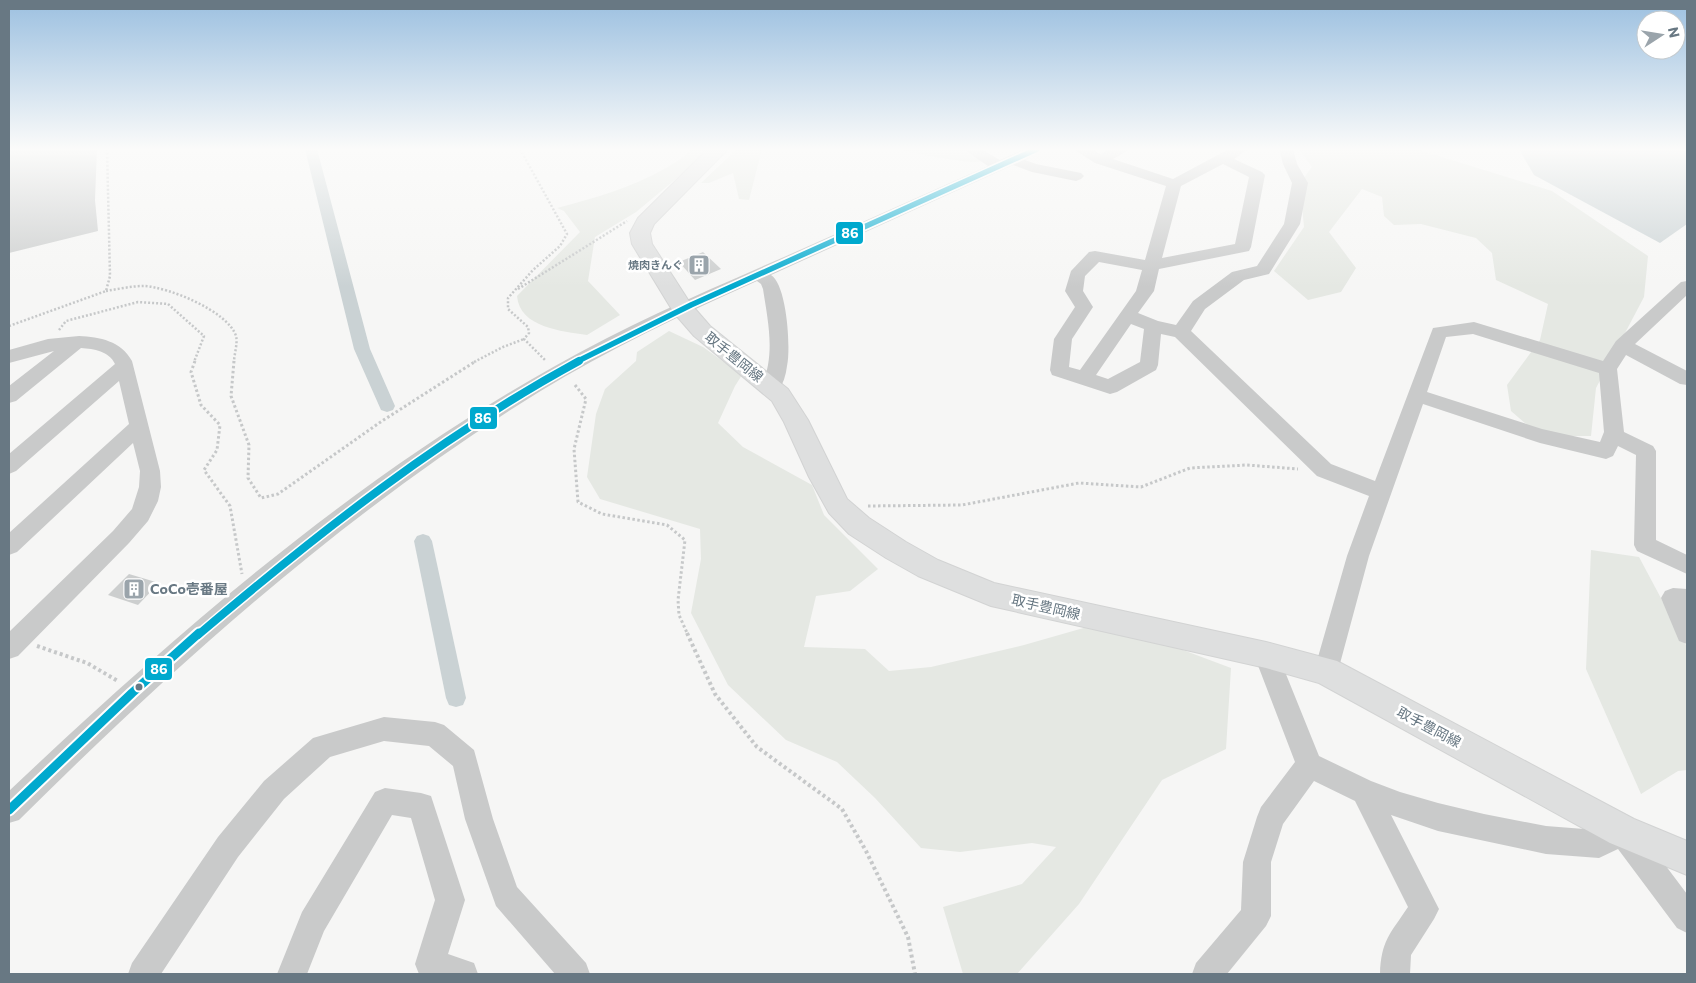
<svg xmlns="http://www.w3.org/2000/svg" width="1696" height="983" viewBox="0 0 1696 983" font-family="Commissioner,'Noto Sans JP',sans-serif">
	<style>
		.green { fill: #e5e8e3 }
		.water { fill: #cad2d4 }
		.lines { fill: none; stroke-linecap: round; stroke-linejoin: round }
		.canal { fill: #cad2d4; fill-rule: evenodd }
		.building { fill: #cccece }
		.major-casing { stroke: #d2d3d3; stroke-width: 2 }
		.path-far2 { stroke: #c6c8c9; stroke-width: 2.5; stroke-dasharray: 2 2; stroke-linecap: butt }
		.path-far1 { stroke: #c6c8c9; stroke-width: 3; stroke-dasharray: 2.5 2.5; stroke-linecap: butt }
		.path { stroke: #c6c8c9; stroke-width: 4; stroke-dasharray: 3 3; stroke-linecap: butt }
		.minor { fill: #c9caca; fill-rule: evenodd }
		.major { fill: #dedfdf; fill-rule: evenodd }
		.bus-1-far2-casing { stroke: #fff; stroke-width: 9 }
		.bus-1-far1-casing { stroke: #fff; stroke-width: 11 }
		.bus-1-casing { stroke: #fff; stroke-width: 13 }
		.bus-1-far2 { stroke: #00a9ce; stroke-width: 5.5 }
		.bus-1-far1 { stroke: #00a9ce; stroke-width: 8 }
		.bus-1 { stroke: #00a9ce; stroke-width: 9 }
		.bus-dot { fill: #687883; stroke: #fff; stroke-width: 2 }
		.labels { text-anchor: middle; stroke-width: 5; stroke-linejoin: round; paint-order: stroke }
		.far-poi-label { font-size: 11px; font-weight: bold; fill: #687883; stroke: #fff; text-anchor: end }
		.street-label { font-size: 14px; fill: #687883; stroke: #fff }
		.poi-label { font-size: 14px; font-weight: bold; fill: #687883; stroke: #fff; text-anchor: start }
		.line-badge { stroke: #fff; stroke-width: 2 }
		.badge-label { font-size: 14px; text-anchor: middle; font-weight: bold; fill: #fff }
	</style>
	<rect width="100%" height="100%" fill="#f6f6f5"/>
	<g class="green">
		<path d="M691,149H712L636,212L595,237L588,281L620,315L587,335C562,331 520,328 517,296L580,232L564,211L557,208C595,198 631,188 666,168C674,163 685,157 691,149Z"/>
		<path d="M737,149H762L749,200L739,199L733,173L709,183H701Z"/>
		<path d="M898,149H962L982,161C973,165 911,153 898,149Z"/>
		<path d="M1299,149H1416L1552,191L1648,256L1644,297L1596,388L1591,436H1540L1511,411L1507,385L1540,340L1548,304L1496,280L1492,253L1476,238L1421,224L1394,225L1384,216L1382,197L1362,189L1329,232L1356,268L1341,292L1308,300L1274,271L1304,227L1300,183L1312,167Z"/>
		<path d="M669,331L703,347L742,375L735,386L718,423L743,447L812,485L824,515L878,569L850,591L816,596L804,647L865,649L889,671L931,667L1024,645L1087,627L1143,635L1231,668L1226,749L1162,780L1079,904L1017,974H963L943,907L1022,884L1056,847L1032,843L960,852L921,848L875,798L837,762L786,740L728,685L691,613L701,559L700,529L600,499L587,477L596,414L605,389L636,361L637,352Z"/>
		<path d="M1591,550L1639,557L1687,647V770L1678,771L1641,794L1586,669Z"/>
	</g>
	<path class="water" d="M1519,149H1681L1687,152V224L1660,243L1534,175Z"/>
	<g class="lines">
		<g class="canal">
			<path d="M305,149H317L370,349L395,406L393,410L387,412L381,410L354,349Z"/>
			<path d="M423,534L429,536L432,541L466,698L463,705L456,707L449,705L446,698L414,541L417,536Z"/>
		</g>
	</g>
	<g class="building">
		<path d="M9,149H97L95,200L98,231L9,253Z"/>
		<path d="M703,252L721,269L695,280L679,262Z"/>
		<path d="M129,574L159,583L138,605L108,595Z"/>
	</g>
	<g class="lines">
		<g class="major-casing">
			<path id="major" d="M708,149H728L654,224L650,233L652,244L690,303L710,326L788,389L808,420L847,499L869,518L906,542L938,560L994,583L1266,642L1337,661L1634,819L1687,841V875L1610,843L1319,683L1266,668L991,606L918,576L886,558L849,534L829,513L809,477L784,422L772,401L694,336L674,313L632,244L630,233L638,218Z"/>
		</g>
		<g class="path-far2">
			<path d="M520,149L567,234L560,246L533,270L508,298V309L528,327L529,333L524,339L545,360"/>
			<path d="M518,289L627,221"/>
			<path d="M106,291C118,289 132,286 144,286C168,287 228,311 236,336C238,343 234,355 234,362"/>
			<path d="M9,326L106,291L110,276L107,149"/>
			<path d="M59,330L66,321L138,302L168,304L204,336L194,362"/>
			<path d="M474,362L503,347L524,339"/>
		</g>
		<g class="path-far1">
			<path d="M195,361L191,372L201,405L220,425L217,450L204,470L230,506L242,574"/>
			<path d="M234,361L231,396L249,445L248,478L261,498L278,494L382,421L476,361"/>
			<path d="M575,385L586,399L574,449L578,502L602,514L667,525L685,540L678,600L679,615L688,635"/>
			<path d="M868,506L962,505L1079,483L1141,487L1190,468L1247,465L1298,469"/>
		</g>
		<g class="path">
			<path d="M687,633L715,694L757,747L842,809L866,851L908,937L915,974"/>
			<path d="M37,646L87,663L118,681"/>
		</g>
		<g class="minor">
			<path d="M963,149H981L1000,160L1024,149H1044L1025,160L1036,164L1081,173L1084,176L1081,179L1076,181L1032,172L1013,165L771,275C787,285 791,348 787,366C786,375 783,384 778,392L771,394L764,392L761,387C776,355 768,322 763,289L761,284L757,281C683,314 609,349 539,392C347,511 179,661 19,820L9,823V791C176,633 353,479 555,366C629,324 706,291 784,257C852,227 920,196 988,166Z"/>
			<path d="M1073,149H1092L1100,154L1110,149H1130L1113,159L1173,179L1229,149H1248L1234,159L1262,172L1265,175L1251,247L1249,251L1159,269L1154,291L1138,313L1158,321L1176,325L1193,301L1232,272L1257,266L1284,224L1292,183L1283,164L1279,149H1293L1297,164L1308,183L1300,224L1269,274L1244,280L1205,309L1191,331L1331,464L1375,481L1433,328L1474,322L1603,361L1616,341L1681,282L1687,281V295L1635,344L1687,371V385L1680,384L1626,355L1617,369L1624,432L1653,446L1656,451V540L1687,555V574L1637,551L1634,545L1636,455L1618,446L1613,456L1606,459L1540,443L1423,404L1369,556L1338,671L1335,679L1326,682L1317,679L1314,671L1347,556L1369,496L1317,476L1175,337L1161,334L1158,365L1156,370L1117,392L1110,394L1052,375L1050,370L1054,339L1075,307L1065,291L1071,271L1089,252L1095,251L1145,260L1166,186L1095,163ZM1223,164L1249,177L1235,244L1162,258L1181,186ZM1099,262L1142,270L1136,291L1080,370L1069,367L1072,339L1093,307L1083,291L1085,276ZM1131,324L1144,329L1140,362L1108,379L1096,375ZM1473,334L1599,373L1604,432L1600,442L1542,429L1427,392L1446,337Z"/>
			<path d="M79,336C100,337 121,341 132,361L160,471L161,487L158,501L148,521L129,543L18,656L9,659V632L113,531L132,509L139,487L140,471L133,443L17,552L9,555V533L129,424L119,381L16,471L9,474V454L115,364C109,351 94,349 81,348L16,401L9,403V386L54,351L9,363V350L48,339Z"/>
			<path d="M1673,588L1687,589V644L1679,641L1661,598L1665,591Z"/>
			<path d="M1266,644L1275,647L1319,756L1371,781L1400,792L1438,803L1484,814L1546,826L1597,830L1622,817L1632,821L1687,894V933L1677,928L1618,849L1599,858L1546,854L1438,831L1391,815L1439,909L1434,919L1411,955L1410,974H1380C1381,941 1390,934 1408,907L1355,801L1314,781L1283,824L1271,862V916L1266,926L1227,974H1192L1196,963L1241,910L1243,862L1257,817L1261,807L1295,762L1254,655L1257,647Z"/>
			<path d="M384,717L435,722L444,725L474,750L493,819L517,887L586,963L590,974H555L496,906L465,819L453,766L429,746L384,741L330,757L284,799L238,857L161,974H128L132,963L218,837L264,781L313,738Z"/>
			<path d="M385,788L421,793L431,796L465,900L448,954L474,963L478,974H419L415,964L435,900L411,818L392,815L324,931L307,974H277L302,912L375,792Z"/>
		</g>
		<use href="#major" class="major"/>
		<g class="bus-1-far2-casing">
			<path id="bus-1-far2" d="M576,362L691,305L1037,149"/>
		</g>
		<g class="bus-1-far1-casing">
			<path id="bus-1-far1" d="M198,635C317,534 441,436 579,361"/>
		</g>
		<g class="bus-1-casing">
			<path id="bus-1" d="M9,810L132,693L199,633"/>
		</g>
		<use href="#bus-1-far2" class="bus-1-far2"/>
		<use href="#bus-1-far1" class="bus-1-far1"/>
		<use href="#bus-1" class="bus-1"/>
	</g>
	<linearGradient id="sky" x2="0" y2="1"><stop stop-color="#9cc0e0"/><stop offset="0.52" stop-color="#fbfbfa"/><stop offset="1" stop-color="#fbfbfa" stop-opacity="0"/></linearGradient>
	<rect width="1696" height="287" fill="url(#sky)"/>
	<defs>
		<g id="building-square" transform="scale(1.125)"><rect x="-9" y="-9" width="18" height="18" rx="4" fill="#9aa4ab" stroke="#fff"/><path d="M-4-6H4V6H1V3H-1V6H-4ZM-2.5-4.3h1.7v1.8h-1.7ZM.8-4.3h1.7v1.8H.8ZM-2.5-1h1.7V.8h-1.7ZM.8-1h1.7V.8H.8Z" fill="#fff"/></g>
	</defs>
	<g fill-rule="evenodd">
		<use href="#building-square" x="699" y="265"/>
		<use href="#building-square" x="134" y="589"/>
	</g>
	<circle class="bus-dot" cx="139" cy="687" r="4.5"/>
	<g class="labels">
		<g class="far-poi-label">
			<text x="683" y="269">焼肉きんぐ</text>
		</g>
		<g class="street-label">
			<text transform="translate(734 357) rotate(39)" y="5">取手豊岡線</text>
			<text transform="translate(1046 607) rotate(13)" y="5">取手豊岡線</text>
			<text transform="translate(1429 727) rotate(28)" y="5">取手豊岡線</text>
		</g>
		<g class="poi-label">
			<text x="150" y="594">CoCo壱番屋</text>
		</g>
	</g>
	<g class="line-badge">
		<rect x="835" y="221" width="29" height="24" rx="5" fill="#00a9ce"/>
		<rect x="469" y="406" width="29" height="24" rx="5" fill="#00a9ce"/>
		<rect x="144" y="657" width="29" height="24" rx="5" fill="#00a9ce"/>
	</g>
	<g class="badge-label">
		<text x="850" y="238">86</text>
		<text x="483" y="423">86</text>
		<text x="159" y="674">86</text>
	</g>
	<rect width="1696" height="983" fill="none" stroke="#687883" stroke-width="20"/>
	<g transform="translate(1661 35) rotate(78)"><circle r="24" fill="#ffffff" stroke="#c3c9cd"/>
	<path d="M0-4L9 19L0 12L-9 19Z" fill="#9aa4ab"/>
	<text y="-8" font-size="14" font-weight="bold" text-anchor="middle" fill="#687883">N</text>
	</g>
</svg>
